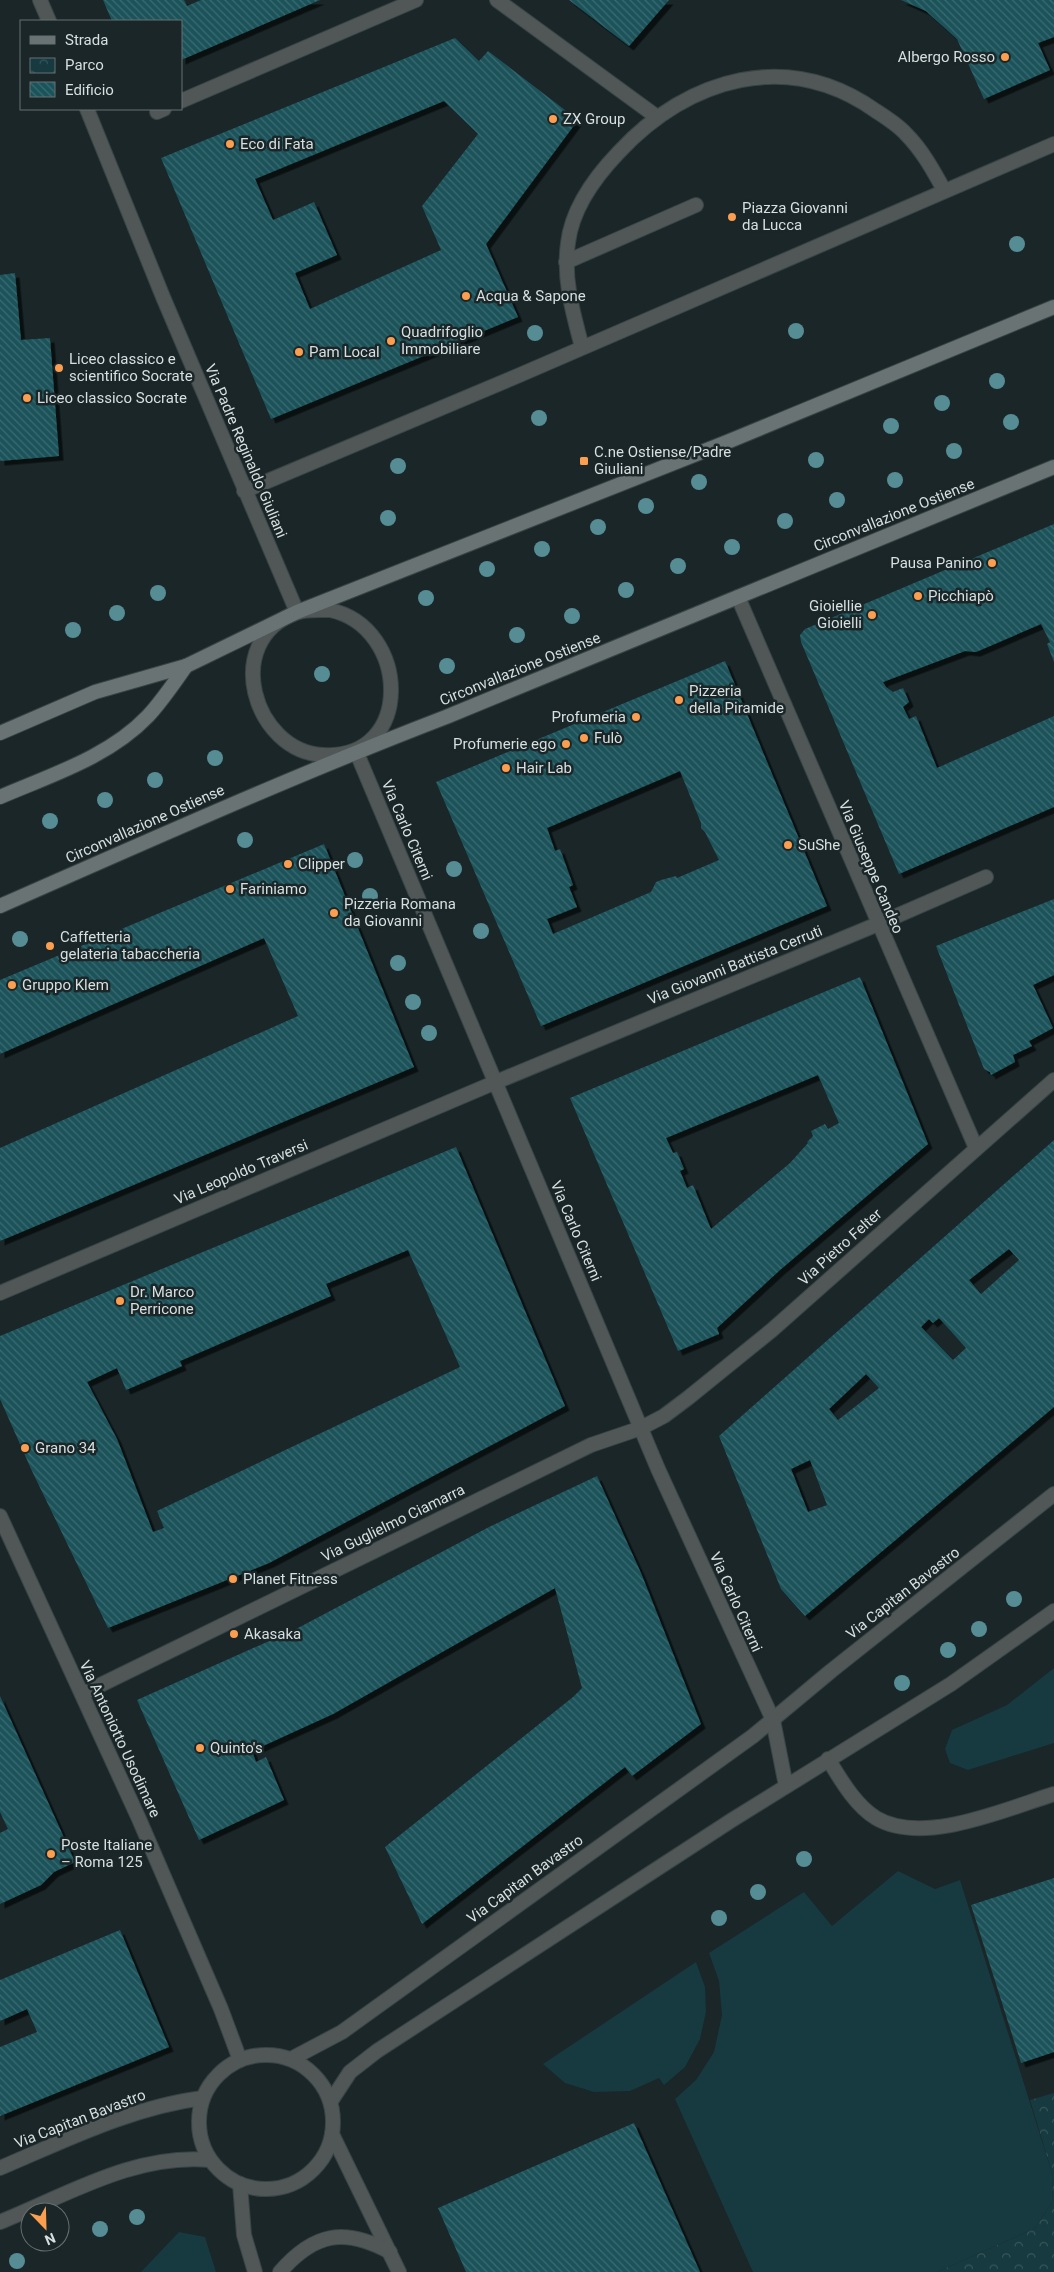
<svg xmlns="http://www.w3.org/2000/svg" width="1054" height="2272" viewBox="0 0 1054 2272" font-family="Roboto,sans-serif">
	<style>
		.green { fill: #163a3f }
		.park { fill: url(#park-crowns) }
		.building { fill: url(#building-back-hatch); fill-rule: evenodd; filter: url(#shadow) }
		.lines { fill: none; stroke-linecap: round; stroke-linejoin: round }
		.service-casing { stroke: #384445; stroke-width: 16 }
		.minor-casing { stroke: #384445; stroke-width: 16 }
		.secondary-casing { stroke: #384445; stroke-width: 16 }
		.service { stroke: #515757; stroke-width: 14 }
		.minor { stroke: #515757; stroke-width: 14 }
		.secondary { stroke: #697374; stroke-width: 14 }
		.tree { fill: #568d95 }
		.poi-dot { fill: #fb9e50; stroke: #1a2628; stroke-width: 2 }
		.labels { text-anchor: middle; stroke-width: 5; stroke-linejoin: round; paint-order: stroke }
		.poi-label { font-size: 15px; fill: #d7dfe0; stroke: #1a2628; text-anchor: start }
		.street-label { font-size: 15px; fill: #d7dfe0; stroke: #1a2628 }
	</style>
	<defs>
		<pattern id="park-crowns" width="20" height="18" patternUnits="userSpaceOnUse" patternTransform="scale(1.25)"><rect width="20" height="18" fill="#163a3f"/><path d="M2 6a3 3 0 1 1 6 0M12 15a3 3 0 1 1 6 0" fill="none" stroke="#37565a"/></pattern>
		<pattern id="building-back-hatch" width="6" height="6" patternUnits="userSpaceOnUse" patternTransform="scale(1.25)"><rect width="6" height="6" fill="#1b535a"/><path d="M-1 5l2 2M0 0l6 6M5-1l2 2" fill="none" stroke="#3b6b71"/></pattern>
		<filter id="shadow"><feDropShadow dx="4.5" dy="4.5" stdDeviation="0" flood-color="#0009"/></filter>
	</defs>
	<rect width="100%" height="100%" fill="#1a2628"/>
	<g class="green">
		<path d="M1054,1668V1743L968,1770L950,1763L945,1749L952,1730L1007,1705Z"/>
		<path d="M898,1871L935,1889L960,1880L1053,2176L1052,2203L1034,2229L937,2272H753L675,2099L696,2080L714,2052L722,2015L719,1981L709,1953L804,1892L832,1926Z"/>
		<path d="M696,1962L705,1987L706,2012L700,2039L685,2067L664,2085L659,2078L630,2091L594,2092L565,2083L543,2064Z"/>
		<path d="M179,2232L205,2237L216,2272H141Z"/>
	</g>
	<path class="park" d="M1054,2093V2272H937L1034,2229L1052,2203L1053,2176L1030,2100Z"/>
	<g class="building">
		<path d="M103,0H184L187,6L201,0H320L181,60V21H112Z"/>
		<path d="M569,0H669L629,46Z"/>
		<path d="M901,0H1054V37L1038,43L1050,70L984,99L957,39L926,11Z"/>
		<path d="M455,38L479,61L488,51L578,120L486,244L518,317L271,419L161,158ZM444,101L478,134L422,206L441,250L310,309L295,273L337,255L314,202L273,220L255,179Z"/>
		<path d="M15,273L21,340L50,338L59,456L0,461V275Z"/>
		<path d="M1054,524V662L1047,644L1050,642L1041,624L976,652L965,651L883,682L886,687L893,692L903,688L909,702L903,707L909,719L916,716L937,768L1054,716V807L899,874L801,642L800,635L805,629Z"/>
		<path d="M725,661L827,906L541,1026L436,782ZM680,771L701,823V828L705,832L719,860L677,878L676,876L661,880L656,882L651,892L553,934L547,919L577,907L569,887L573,885L560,849L555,851L547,828Z"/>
		<path d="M324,844L414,1067L0,1241V1148L298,1016L264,938L0,1054V980Z"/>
		<path d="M1054,899V975L1033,985L1053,1028L1029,1041L1032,1046L1013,1055L1015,1062L991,1075L990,1072L984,1069L936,946Z"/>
		<path d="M860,977L928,1144L780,1270L717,1328L719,1334L678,1351L570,1098ZM818,1075L839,1123L828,1129L825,1124L811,1131L813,1136L807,1142L808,1143L790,1163L711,1229L693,1185L687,1188L680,1171L684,1169L677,1152L673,1153L666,1138Z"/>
		<path d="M1054,1140V1407L805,1616L781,1589L719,1436ZM1009,1249L1019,1260L981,1294L969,1280ZM939,1318L966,1348L953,1360L921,1327L929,1319L933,1323ZM866,1374L879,1388L838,1420L829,1409ZM810,1460L827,1505L808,1512L791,1469Z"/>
		<path d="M456,1147L565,1406L269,1563L108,1628L31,1469L0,1399V1336ZM408,1250L460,1367L157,1511L164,1528L153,1532L117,1439L87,1382L117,1368L126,1390L182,1366L180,1361L331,1296L326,1284Z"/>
		<path d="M597,1476L641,1573L701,1724L632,1776L625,1767L422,1924L385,1847L573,1697L582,1688L555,1588L333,1714L252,1751L256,1762L266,1757L284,1800L199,1840L137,1700L296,1629L489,1527Z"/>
		<path d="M0,1696L75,1862L54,1872L41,1885L0,1904V1833L8,1829L0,1812Z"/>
		<path d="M1054,1878V2052L1021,2063L971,1905Z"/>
		<path d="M120,1930L169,2047L0,2116V2047L37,2032L27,2009L0,2021V1980Z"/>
		<path d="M634,2123L700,2272H466L438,2208Z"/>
	</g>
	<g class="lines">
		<g class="service-casing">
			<path id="service" d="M566,262L696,205"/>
		</g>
		<g class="minor-casing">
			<g id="minor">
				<path d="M40,0L49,21"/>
				<path d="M497,0L657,117"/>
				<path d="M181,101L416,0"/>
				<path d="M87,109L163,297L297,612"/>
				<path d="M157,112L164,109"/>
				<path d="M582,347C573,313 563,279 568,243C572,208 595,177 619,152C689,77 788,49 876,111C887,118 898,125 906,134C922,150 933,170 944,190"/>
				<path d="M244,491L515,377L1054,144"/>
				<path d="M738,597L976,1148"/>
				<path d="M330,610C410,627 415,760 323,755C253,751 221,640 296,613C305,609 319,610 330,610Z"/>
				<path d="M356,751L658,1469L773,1720L786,1786"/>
				<path d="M0,1293L496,1082L878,924L986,877"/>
				<path d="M0,1516L139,1819L221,2009L240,2060"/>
				<path d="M82,1694L591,1445L641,1428L664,1416L688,1398L772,1330L1054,1080"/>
				<path d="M828,1759C841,1780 855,1805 876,1818C923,1846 1006,1809 1054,1794"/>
				<circle cx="266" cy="2122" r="67"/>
				<path d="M291,2059L342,2032L753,1736L831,1671L1054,1494"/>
				<path d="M331,2101L350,2072L377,2051L732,1820L951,1684L1054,1611"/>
				<path d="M332,2134L399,2272"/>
				<path d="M0,2168C66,2140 132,2107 203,2098"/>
				<path d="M240,2184L244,2235L255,2272"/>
				<path d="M0,2222C67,2195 135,2153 210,2160"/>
				<path d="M280,2272C314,2233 344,2227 390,2252"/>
			</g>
		</g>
		<g class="secondary-casing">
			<g id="secondary">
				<path d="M0,733L95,692L186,666L297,612L727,442L1054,307"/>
				<path d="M0,797C51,775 109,757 148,716C162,701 174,683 186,666"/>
				<path d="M0,906C148,841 295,775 446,717L1054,467"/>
			</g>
		</g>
		<use href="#service" class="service"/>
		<use href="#minor" class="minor"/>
		<use href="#secondary" class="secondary"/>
	</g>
	<g class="tree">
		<circle cx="1017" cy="244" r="8"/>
		<circle cx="796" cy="331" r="8"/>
		<circle cx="535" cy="333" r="8"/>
		<circle cx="997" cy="381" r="8"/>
		<circle cx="942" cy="403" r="8"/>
		<circle cx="539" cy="418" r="8"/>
		<circle cx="1011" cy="422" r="8"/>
		<circle cx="891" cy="426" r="8"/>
		<circle cx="954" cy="451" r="8"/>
		<circle cx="816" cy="460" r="8"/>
		<circle cx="398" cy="466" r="8"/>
		<circle cx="895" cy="480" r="8"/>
		<circle cx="699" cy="482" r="8"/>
		<circle cx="837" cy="500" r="8"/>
		<circle cx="646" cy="506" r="8"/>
		<circle cx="388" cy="518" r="8"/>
		<circle cx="785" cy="521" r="8"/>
		<circle cx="598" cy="527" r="8"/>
		<circle cx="732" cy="547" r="8"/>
		<circle cx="542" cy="549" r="8"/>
		<circle cx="678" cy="566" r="8"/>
		<circle cx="487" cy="569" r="8"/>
		<circle cx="626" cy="590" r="8"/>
		<circle cx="158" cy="593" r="8"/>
		<circle cx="426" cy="598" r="8"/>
		<circle cx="117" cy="613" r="8"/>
		<circle cx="572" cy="616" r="8"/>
		<circle cx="73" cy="630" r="8"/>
		<circle cx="517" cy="635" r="8"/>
		<circle cx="447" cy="666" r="8"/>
		<circle cx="322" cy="674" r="8"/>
		<circle cx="215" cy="758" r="8"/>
		<circle cx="155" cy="780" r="8"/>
		<circle cx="105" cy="800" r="8"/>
		<circle cx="50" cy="821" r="8"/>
		<circle cx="245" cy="840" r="8"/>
		<circle cx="355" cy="860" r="8"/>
		<circle cx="454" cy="869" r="8"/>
		<circle cx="370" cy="896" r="8"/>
		<circle cx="481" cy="931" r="8"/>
		<circle cx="20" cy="939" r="8"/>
		<circle cx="398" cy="963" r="8"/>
		<circle cx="413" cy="1002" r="8"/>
		<circle cx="429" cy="1033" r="8"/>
		<circle cx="1014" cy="1599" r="8"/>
		<circle cx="979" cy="1629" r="8"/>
		<circle cx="948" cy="1650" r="8"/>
		<circle cx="902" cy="1683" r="8"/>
		<circle cx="804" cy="1859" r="8"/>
		<circle cx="758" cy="1892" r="8"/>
		<circle cx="719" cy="1918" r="8"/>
		<circle cx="137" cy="2217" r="8"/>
		<circle cx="100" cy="2229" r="8"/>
		<circle cx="17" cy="2261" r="8"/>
	</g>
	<g class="poi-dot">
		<circle cx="1005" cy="57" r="5"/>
		<circle cx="553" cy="119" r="5"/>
		<circle cx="230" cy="144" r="5"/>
		<circle cx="732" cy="217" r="5"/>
		<circle cx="466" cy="296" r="5"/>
		<circle cx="391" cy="341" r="5"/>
		<circle cx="299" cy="352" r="5"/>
		<circle cx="59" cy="368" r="5"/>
		<circle cx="27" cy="398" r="5"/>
		<rect x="579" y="456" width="10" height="10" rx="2.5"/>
		<circle cx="992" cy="563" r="5"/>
		<circle cx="918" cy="596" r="5"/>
		<circle cx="872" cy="615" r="5"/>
		<circle cx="679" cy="700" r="5"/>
		<circle cx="636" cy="717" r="5"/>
		<circle cx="584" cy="738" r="5"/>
		<circle cx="566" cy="744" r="5"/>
		<circle cx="506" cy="768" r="5"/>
		<circle cx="788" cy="845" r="5"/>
		<circle cx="288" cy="864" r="5"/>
		<circle cx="230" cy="889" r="5"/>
		<circle cx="334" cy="913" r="5"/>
		<circle cx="50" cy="946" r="5"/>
		<circle cx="12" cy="985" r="5"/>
		<circle cx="120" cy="1301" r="5"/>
		<circle cx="25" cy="1448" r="5"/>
		<circle cx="233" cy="1579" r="5"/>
		<circle cx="234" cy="1634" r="5"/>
		<circle cx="200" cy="1748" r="5"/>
		<circle cx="51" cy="1854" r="5"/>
	</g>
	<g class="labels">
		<g class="poi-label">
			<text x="995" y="62" text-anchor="end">Albergo Rosso</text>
			<text x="563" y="124">ZX Group</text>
			<text x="240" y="149">Eco di Fata</text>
			<text x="742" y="213">Piazza Giovanni<tspan x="742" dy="17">da Lucca</tspan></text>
			<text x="476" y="301">Acqua &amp; Sapone</text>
			<text x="401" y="337">Quadrifoglio<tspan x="401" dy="17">Immobiliare</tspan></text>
			<text x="309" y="357">Pam Local</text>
			<text x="69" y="364">Liceo classico e<tspan x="69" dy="17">scientifico Socrate</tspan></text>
			<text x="37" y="403">Liceo classico Socrate</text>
			<text x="594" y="457">C.ne Ostiense/Padre<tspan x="594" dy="17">Giuliani</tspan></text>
			<text x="982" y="568" text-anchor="end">Pausa Panino</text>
			<text x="928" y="601">Picchiapò</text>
			<text x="862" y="611" text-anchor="end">Gioiellie<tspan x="862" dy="17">Gioielli</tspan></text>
			<text x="689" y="696">Pizzeria<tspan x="689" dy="17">della Piramide</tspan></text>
			<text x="626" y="722" text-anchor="end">Profumeria</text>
			<text x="594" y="743">Fulò</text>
			<text x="556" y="749" text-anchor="end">Profumerie ego</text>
			<text x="516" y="773">Hair Lab</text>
			<text x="798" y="850">SuShe</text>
			<text x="298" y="869">Clipper</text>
			<text x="240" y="894">Fariniamo</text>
			<text x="344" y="909">Pizzeria Romana<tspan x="344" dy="17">da Giovanni</tspan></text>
			<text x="60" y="942">Caffetteria<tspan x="60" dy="17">gelateria tabaccheria</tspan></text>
			<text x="22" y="990">Gruppo Klem</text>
			<text x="130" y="1297">Dr. Marco<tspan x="130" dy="17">Perricone</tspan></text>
			<text x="35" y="1453">Grano 34</text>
			<text x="243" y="1584">Planet Fitness</text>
			<text x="244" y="1639">Akasaka</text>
			<text x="210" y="1753">Quinto's</text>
			<text x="61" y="1850">Poste Italiane<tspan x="61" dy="17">– Roma 125</tspan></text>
		</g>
		<g class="street-label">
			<text transform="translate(246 451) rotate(67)" y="5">Via Padre Reginaldo Giuliani</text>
			<text transform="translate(894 515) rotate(-22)" y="5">Circonvallazione Ostiense</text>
			<text transform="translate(520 669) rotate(-22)" y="5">Circonvallazione Ostiense</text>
			<text transform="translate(145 824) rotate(-24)" y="5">Circonvallazione Ostiense</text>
			<text transform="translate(407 830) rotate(67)" y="5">Via Carlo Citerni</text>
			<text transform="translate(871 867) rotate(67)" y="5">Via Giuseppe Candeo</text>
			<text transform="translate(735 965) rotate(-22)" y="5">Via Giovanni Battista Cerruti</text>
			<text transform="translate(241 1172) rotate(-23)" y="5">Via Leopoldo Traversi</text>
			<text transform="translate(576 1231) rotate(67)" y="5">Via Carlo Citerni</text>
			<text transform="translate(840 1247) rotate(-42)" y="5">Via Pietro Felter</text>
			<text transform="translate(393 1523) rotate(-26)" y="5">Via Guglielmo Ciamarra</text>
			<text transform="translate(903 1593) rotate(-38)" y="5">Via Capitan Bavastro</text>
			<text transform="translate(736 1602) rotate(66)" y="5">Via Carlo Citerni</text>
			<text transform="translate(120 1739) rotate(65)" y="5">Via Antoniotto Usodimare</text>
			<text transform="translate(525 1879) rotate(-36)" y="5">Via Capitan Bavastro</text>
			<text transform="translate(80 2119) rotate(-21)" y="5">Via Capitan Bavastro</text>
		</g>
	</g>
	<rect x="20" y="20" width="162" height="90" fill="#1a2628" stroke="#667072"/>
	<rect x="30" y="36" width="25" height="8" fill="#697374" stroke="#667072"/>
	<text x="65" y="45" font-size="15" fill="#d7dfe0">Strada</text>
	<rect x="30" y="58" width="25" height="15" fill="url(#park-crowns)" stroke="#667072"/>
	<text x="65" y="70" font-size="15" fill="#d7dfe0">Parco</text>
	<rect x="30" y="82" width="25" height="15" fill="url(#building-back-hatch)" stroke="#667072"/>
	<text x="65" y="95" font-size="15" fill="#d7dfe0">Edificio</text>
	<g transform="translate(45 2227) rotate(157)"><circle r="24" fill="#1a2628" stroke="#667072"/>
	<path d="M0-4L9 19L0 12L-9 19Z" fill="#fb9e50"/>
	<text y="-8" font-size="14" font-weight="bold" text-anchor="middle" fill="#d7dfe0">N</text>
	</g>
</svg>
